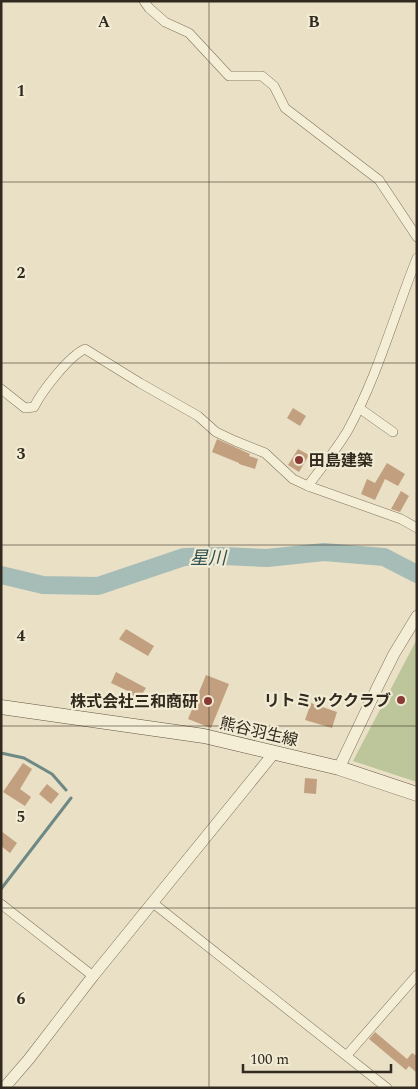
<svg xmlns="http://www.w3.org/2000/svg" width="418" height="1089" viewBox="0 0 418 1089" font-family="Spectral,'Noto Sans JP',serif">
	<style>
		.green { fill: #bdc59a }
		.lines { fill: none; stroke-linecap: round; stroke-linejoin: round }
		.stream { stroke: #6e8985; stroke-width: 3 }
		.river { stroke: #a6bcb7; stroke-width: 18 }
		.building { fill: #c2a07f }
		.minor-casing { stroke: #81735d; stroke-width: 10 }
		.tertiary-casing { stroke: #81735d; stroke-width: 12 }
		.secondary-casing { stroke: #635440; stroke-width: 15 }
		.minor { stroke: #f4eed7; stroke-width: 9 }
		.tertiary { stroke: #f4eed7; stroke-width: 11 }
		.secondary { stroke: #f4eed7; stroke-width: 14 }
		.grid { fill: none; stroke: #332a1f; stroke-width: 1; stroke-opacity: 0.55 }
		.poi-dot { fill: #893a34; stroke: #f1ebd4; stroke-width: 2 }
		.labels { text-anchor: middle; stroke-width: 4.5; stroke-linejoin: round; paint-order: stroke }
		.poi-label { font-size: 16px; font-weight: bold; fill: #332a1f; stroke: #f1ebd4; text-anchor: end }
		.street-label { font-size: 16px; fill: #332a1f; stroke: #f1ebd4 }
		.water-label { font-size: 18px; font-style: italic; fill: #305151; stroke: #f1ebd4 }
		.grid-label { font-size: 16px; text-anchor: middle; font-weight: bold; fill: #332a1f; stroke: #f1ebd4; stroke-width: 4.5; stroke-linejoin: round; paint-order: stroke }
	</style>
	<rect width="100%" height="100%" fill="#e9e0c5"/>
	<path class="green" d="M417,639V782L353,761Z"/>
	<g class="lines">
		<g class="stream">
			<path d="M1,753L24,758L52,774L66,790"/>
			<path d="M1,889L71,798"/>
		</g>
		<path class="river" d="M1,575L43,585L98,586L184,557L224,556L267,558L324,552L384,557L417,574"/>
	</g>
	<g class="building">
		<path d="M293,408L306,416L300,426L287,418Z"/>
		<path d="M217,439L250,454L249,456L258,459L255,469L239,464V463L212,452Z"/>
		<path d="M298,449L309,455L299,472L288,465Z"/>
		<path d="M387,463L405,474L398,486L385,479L375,500L361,494L367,479L375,483Z"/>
		<path d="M401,491L409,496L400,512L391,509Z"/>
		<path d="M126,629L154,646L148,656L119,639Z"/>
		<path d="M116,672L146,688L139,699L132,695V693L111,683Z"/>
		<path d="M206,675L229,684L211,728L188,719Z"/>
		<path d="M311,703L337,712L332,728L305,720Z"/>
		<path d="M23,763L32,769L20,789L31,797L25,806L3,792Z"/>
		<path d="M305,778L317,779L316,794L304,793Z"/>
		<path d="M47,784L59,794L51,804L39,794Z"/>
		<path d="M1,831L17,843L10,853L1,846Z"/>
		<path d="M375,1032L407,1059L412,1053L417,1056V1073L409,1066L406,1070L369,1039Z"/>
	</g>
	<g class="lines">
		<g class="minor-casing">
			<g id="minor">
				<path d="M144,1L149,8L165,22L189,33L229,76H262L274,86L285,108L379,180L417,237"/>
				<path d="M1,389L25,408L34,407C42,391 69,356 85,349L140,383L198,416L216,432L235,441L265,453L293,479L308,486L401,519L417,528"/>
				<path d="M359,408L393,432"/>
				<path d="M308,486C321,468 337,449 348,430C378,375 394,315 417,258"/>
				<path d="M153,903L387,1088"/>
				<path d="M1,904L93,976"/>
				<path d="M347,1055L417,975"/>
			</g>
		</g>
		<g class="tertiary-casing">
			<g id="tertiary">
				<path d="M339,768L378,686L394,654L417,616"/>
				<path d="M4,1088L29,1059L93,976L274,753"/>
			</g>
		</g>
		<g class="secondary-casing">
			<path id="secondary" d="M1,707L204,736L339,768L417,794"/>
		</g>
		<use href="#minor" class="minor"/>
		<use href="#tertiary" class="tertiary"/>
		<use href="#secondary" class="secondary"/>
	</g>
	<path class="grid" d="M209,1V1088M1,182H417M1,363H417M1,545H417M1,726H417M1,908H417"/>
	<g class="poi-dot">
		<circle cx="299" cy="460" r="5"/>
		<circle cx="401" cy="700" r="5"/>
		<circle cx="208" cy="701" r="5"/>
	</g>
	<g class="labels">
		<g class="poi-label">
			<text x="309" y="466" text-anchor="start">田島建築</text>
			<text x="391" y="706">リトミッククラブ</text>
			<text x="198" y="707">株式会社三和商研</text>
		</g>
		<g class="street-label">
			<text transform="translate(259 731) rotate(13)" y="6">熊谷羽生線</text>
		</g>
		<g class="water-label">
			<text x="208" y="564">星川</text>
		</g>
	</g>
	<g class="grid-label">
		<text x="104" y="27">A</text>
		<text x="314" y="27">B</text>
		<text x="21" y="96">1</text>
		<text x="21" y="278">2</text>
		<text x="21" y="459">3</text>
		<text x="21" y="641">4</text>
		<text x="21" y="822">5</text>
		<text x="21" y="1004">6</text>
	</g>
	<rect width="418" height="1089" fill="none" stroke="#332a1f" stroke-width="5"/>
	<path d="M243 1064v8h148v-8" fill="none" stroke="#332a1f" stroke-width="2.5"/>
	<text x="250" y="1064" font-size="15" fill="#332a1f" stroke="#f1ebd4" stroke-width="4" paint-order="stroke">100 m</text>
</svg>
